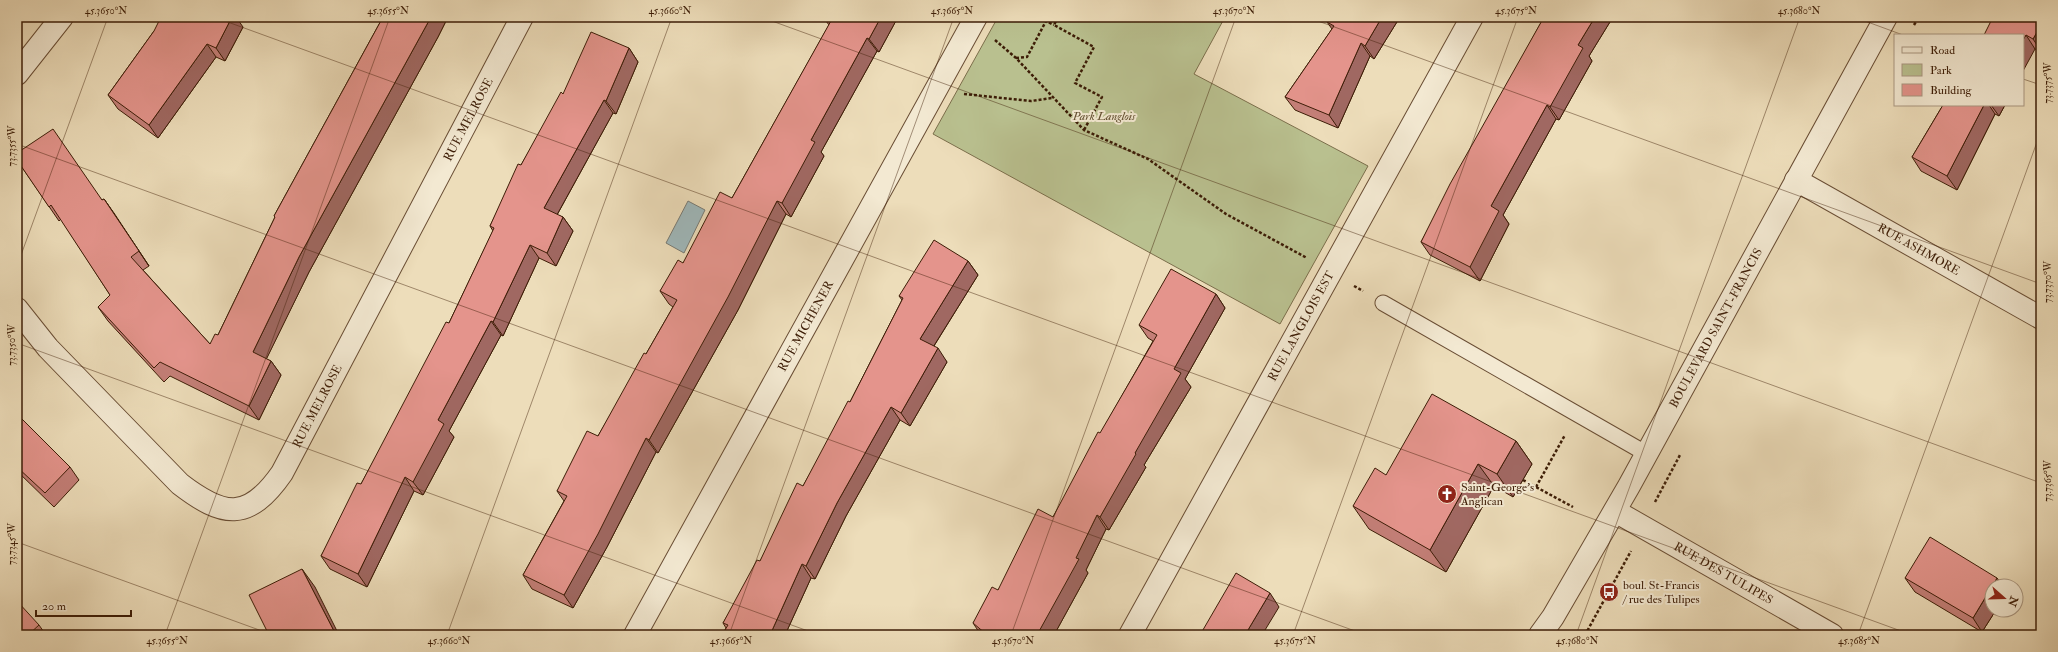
<svg xmlns="http://www.w3.org/2000/svg" width="2058" height="652" viewBox="0 0 2058 652" font-family="'IM FELL Double Pica',serif">
	<style>
		.green { fill: #b9c08f; stroke: #7b6e4b }
		.water { fill: #9fb8bb; stroke: #787a73 }
		.lines { fill: none; stroke-linecap: round; stroke-linejoin: round }
		.service-casing { stroke: #694d34; stroke-width: 17 }
		.minor-casing { stroke: #694d34; stroke-width: 24 }
		.tertiary-casing { stroke: #694d34; stroke-width: 24 }
		.path { stroke: #3d1d07; stroke-width: 2.5; stroke-dasharray: 3 2; stroke-linecap: butt }
		.service { stroke: #f3e9d2; stroke-width: 15 }
		.minor { stroke: #f3e9d2; stroke-width: 22 }
		.tertiary { stroke: #f3e9d2; stroke-width: 22 }
		.wall { fill: #c47f78; stroke: #3d1d07 }
		.shaded-wall { fill: #a06862; stroke: #3d1d07 }
		.building { fill: #e4948c; stroke: #3d1d07 }
		.ticks { fill: none; stroke: #3d1d07; stroke-width: 1; stroke-opacity: 0.45 }
		.labels { text-anchor: middle; stroke-width: 4; stroke-linejoin: round; paint-order: stroke }
		.park-label { font-size: 12px; font-style: italic; fill: #624e30; stroke: #f3e9d2 }
		.street-label { font-size: 12px; fill: #3d1d07; stroke: #f3e9d2 }
		.poi-label { font-size: 12px; fill: #3d1d07; stroke: #f3e9d2; text-anchor: start }
		.neatline { fill: none; stroke: #3d1d07; stroke-width: 1.5 }
		.ticks-label { font-size: 10px; text-anchor: middle; fill: #3d1d07 }
	</style>
	<rect width="100%" height="100%" fill="#edddba"/>
	<filter id="stains"><feTurbulence type="fractalNoise" baseFrequency=".005" numOctaves="4"/><feColorMatrix values="0 0 0 0 .2 0 0 0 0 .09 0 0 0 0 .02 0 0 0 .5 -.17"/></filter>
	<radialGradient id="worn" r=".72"><stop offset=".6" stop-color="#630" stop-opacity="0"/><stop offset="1" stop-color="#630" stop-opacity=".3"/></radialGradient>
	<path class="green" d="M998,17H1225L1194,74L1368,166L1280,324L933,134Z"/>
	<path class="water" d="M688,201L705,210L684,253L666,243Z"/>
	<g class="lines">
		<g class="service-casing">
			<path id="service" d="M1383,303L1647,454"/>
		</g>
		<g class="minor-casing">
			<g id="minor">
				<path d="M17,74L62,17"/>
				<path id="s1" d="M1796,180L2041,318"/>
				<path id="s2" d="M17,309L48,348L180,484C223,517 248,522 282,473L522,17"/>
				<path id="s3" d="M1615,511L1832,635"/>
				<path id="s4" d="M635,635L976,17"/>
				<path id="s5" d="M1130,635L1472,17"/>
			</g>
		</g>
		<g class="tertiary-casing">
			<g id="tertiary">
				<path id="s6" d="M1540,635L1553,617L1629,486L1886,17"/>
			</g>
		</g>
		<g class="path">
			<path d="M1058,17L1054,25L1094,47L1075,83L1102,97L1084,130"/>
			<path d="M1914,25L1919,17"/>
			<path d="M995,40L1016,58L1084,130L1148,159L1226,214L1307,258"/>
			<path d="M1016,58L1027,57L1046,21L1054,25"/>
			<path d="M964,94L1031,101L1052,98"/>
			<path d="M1354,286L1363,291"/>
			<path d="M1523,480L1573,507"/>
			<path d="M1536,487L1565,435"/>
			<path d="M1655,502L1680,455"/>
			<path d="M1585,635L1631,551"/>
		</g>
		<use href="#service" class="service"/>
		<use href="#minor" class="minor"/>
		<use href="#tertiary" class="tertiary"/>
	</g>
	<g class="wall">
		<path d="M383,17H448L438,37L309,272L266,359L271,361L281,375L259,420L170,376L164,382L108,321L98,307L110,295L61,219L59,221L17,160L102,200L104,199L149,266L143,270L210,344L218,335L275,217L274,216Z"/>
		<path d="M660,17H669L667,21Z"/>
		<path d="M823,17H898L879,52L877,51L821,152L824,156L791,217L786,214L738,310L658,453L656,452L607,547L573,608L532,589L523,575L564,501L557,491L598,436L646,354L673,307L669,304L660,291L683,263L732,198L829,25Z"/>
		<path d="M1400,17L1374,59L1370,56L1338,128L1295,110L1285,97L1332,29L1327,22Z"/>
		<path d="M1544,17H1613L1589,56L1592,61L1559,120L1556,119L1503,215L1509,224L1480,281L1430,255L1421,242Z"/>
		<path d="M1993,17H2041V52L2035,49Z"/>
		<path d="M243,27L225,61L216,57L158,138L118,109L108,95L154,31Z"/>
		<path d="M629,48L638,62L616,114L613,113L557,215L563,217L573,231L556,266L539,258L503,336L501,335L449,431L454,437L423,495L414,491L367,587L330,569L321,556L361,484L449,323L493,231L490,226L521,165L563,94Z"/>
		<path d="M1943,105H2005L1999,116L1995,114L1957,190L1921,171L1912,157Z"/>
		<path d="M968,261L978,275L934,346L947,362L910,426L900,420L846,516L815,579L811,578L785,635H722L726,628L723,623L760,561L803,486L850,402L902,300L899,296Z"/>
		<path d="M1216,294L1225,308L1185,379L1191,387L1144,465L1146,467L1109,530L1106,529L1086,570L1088,573L1054,635H981L973,623L998,590L1053,517L1153,341L1148,338L1139,325Z"/>
		<path d="M17,414L70,467L79,480L54,507L17,471Z"/>
		<path d="M1516,441L1532,464L1513,497L1494,486L1446,572L1369,529L1353,506L1386,475Z"/>
		<path d="M1905,578H1997L2003,586H1992V610H1996L1982,632L1915,592Z"/>
		<path d="M39,625L46,635H17Z"/>
	</g>
	<g class="shaded-wall">
		<path d="M232,17H236L243,27L225,61L216,48Z"/>
		<path d="M431,17H448L438,37L309,272L263,366L253,352L299,257Z"/>
		<path d="M664,17H669L667,21Z"/>
		<path d="M881,17H898L879,52L869,39Z"/>
		<path d="M1382,17H1400L1374,59L1365,46Z"/>
		<path d="M1595,17H1613L1589,56L1592,61L1559,120L1550,107L1578,45Z"/>
		<path d="M2041,25V51L2033,39Z"/>
		<path d="M2026,35L2035,49L2023,71V40Z"/>
		<path d="M867,38L877,51L821,152L824,156L791,217L782,203L811,140Z"/>
		<path d="M1361,43L1370,56L1338,128L1329,115Z"/>
		<path d="M207,44L216,57L158,138L149,125Z"/>
		<path d="M629,48L638,62L616,114L606,101Z"/>
		<path d="M604,100L613,113L553,222L544,208Z"/>
		<path d="M1547,105L1556,119L1503,215L1509,224L1480,281L1470,267L1491,206Z"/>
		<path d="M1984,105H1989L1995,114L1957,190L1947,176Z"/>
		<path d="M1991,105H2005L1999,116Z"/>
		<path d="M104,199L114,213L149,266L139,251Z"/>
		<path d="M777,201L786,214L738,310L658,453L649,440Z"/>
		<path d="M563,217L573,231L556,266L547,253Z"/>
		<path d="M530,245L539,258L503,336L493,322Z"/>
		<path d="M968,261L978,275L930,352L920,339Z"/>
		<path d="M1216,294L1225,308L1185,379L1191,387L1144,465L1146,467L1109,530L1100,517L1135,453L1174,369Z"/>
		<path d="M491,321L501,335L449,431L454,437L423,495L413,482L438,420Z"/>
		<path d="M938,348L947,362L910,426L901,413Z"/>
		<path d="M271,361L281,375L259,420L249,406Z"/>
		<path d="M891,407L900,420L846,516L815,579L806,566L837,503Z"/>
		<path d="M646,438L656,452L607,547L573,608L564,595Z"/>
		<path d="M1516,441L1532,464L1513,497L1497,474Z"/>
		<path d="M1478,464L1494,486L1446,572L1430,550Z"/>
		<path d="M405,477L414,491L367,587L358,574Z"/>
		<path d="M1097,515L1106,529L1086,570L1088,573L1054,635H1037Z"/>
		<path d="M802,564L811,578L785,635H770Z"/>
		<path d="M302,569L315,587L339,635H336Z"/>
		<path d="M1997,578L2003,586H1992Z"/>
		<path d="M1992,587V610H1996L1982,632L1973,618Z"/>
		<path d="M1270,593L1279,607L1262,635H1245Z"/>
	</g>
	<g class="building">
		<path d="M161,17H232L216,48L207,44L149,125L108,95L154,31Z"/>
		<path d="M383,17H431L299,257L253,352L271,361L249,406L160,362L154,368L98,307L110,295L51,205L49,207L17,160V153L53,129L102,200L104,199L139,251L131,257L210,344L215,334L218,335L275,217L274,216Z"/>
		<path d="M830,17H881L869,39L867,38L811,140L815,142L782,203L777,201L728,297L649,440L646,438L598,534L564,595L523,575L567,496L557,491L587,431L598,436L644,353L646,354L677,300L660,291L678,260L683,263L720,192L732,198L832,19Z"/>
		<path d="M1330,17H1382L1365,46L1361,43L1329,115L1285,97L1334,26L1327,22Z"/>
		<path d="M1544,17H1595L1578,45L1583,48L1550,107L1547,105L1491,206L1499,211L1470,267L1421,242L1450,184Z"/>
		<path d="M1993,17H2041V25L2033,39L2026,35L2023,40V35H1984Z"/>
		<path d="M591,32L629,48L606,101L604,100L544,208L563,217L547,253L530,245L493,322L491,321L438,420L444,424L413,482L405,477L358,574L321,556L357,483L361,484L446,322L449,323L494,228L490,226L518,164L521,165L561,92L563,94Z"/>
		<path d="M1943,105H1984L1947,176L1912,157Z"/>
		<path d="M934,240L968,261L920,339L938,348L901,413L891,407L837,503L806,566L802,564L770,635H722L728,625L723,623L757,560L760,561L797,483L803,486L848,401L850,402L903,298L899,296Z"/>
		<path d="M1171,269L1216,294L1174,369L1181,373L1135,453L1136,454L1100,517L1097,515L1076,558L1079,559L1037,635H985L986,634L973,623L992,587L998,590L1038,509L1053,517L1098,432L1100,433L1157,335L1139,325Z"/>
		<path d="M1432,394L1516,441L1497,474L1478,464L1430,550L1353,506L1375,468L1386,475Z"/>
		<path d="M17,414L70,467L45,493L17,467Z"/>
		<path d="M1930,537L1997,578L1973,618L1905,578Z"/>
		<path d="M302,569L336,635H269L249,595Z"/>
		<path d="M1236,573L1270,593L1245,635H1200Z"/>
		<path d="M17,601L39,625L28,635H17Z"/>
	</g>
	<path class="ticks" d="M214,17L1912,635M761,17L2041,483M1307,17L2041,284M1854,17L1903,35M2023,79L2041,85M17,144L1366,635M17,266L108,17M17,343L819,635M17,542L273,635M165,635L390,17M447,635L672,17M729,635L954,17M1011,635L1236,17M1293,635L1518,17M1576,635L1800,17M1858,635L2041,131"/>
	<defs>
		<g id="church-disc" transform="scale(1)"><circle r="9.5" fill="#8f2418" stroke="#f3e9d2"/><path d="M-1.2-6h2.4v3.5h3.3v2.4h-3.3V6h-2.4V-.1h-3.3v-2.4h3.3Z" fill="#fff"/></g>
		<g id="bus-disc" transform="scale(1)"><circle r="9.5" fill="#8f2418" stroke="#f3e9d2"/><path d="M-5-6H5V4H4V6H2V4H-2V6H-4V4H-5ZM-3.5-4V0h7V-4ZM-3.5 1.2v1.5H-2V1.2ZM2 1.2v1.5H3.5V1.2Z" fill="#fff"/></g>
	</defs>
	<g fill-rule="evenodd">
		<use href="#church-disc" x="1447" y="494"/>
		<use href="#bus-disc" x="1609" y="592"/>
	</g>
	<g class="labels">
		<g class="park-label">
			<text x="1104" y="120">Park Langlois</text>
		</g>
		<g class="street-label">
			<text dy="4" stroke="none"><textPath href="#s2" startOffset="762">RUE MELROSE</textPath></text>
			<text dy="4" stroke="none"><textPath href="#s1" startOffset="141">RUE ASHMORE</textPath></text>
			<text dy="4" stroke="none"><textPath href="#s4" startOffset="353">RUE MICHENER</textPath></text>
			<text dy="4" stroke="none"><textPath href="#s5" startOffset="353">RUE LANGLOIS EST</textPath></text>
			<text dy="4" stroke="none"><textPath href="#s6" startOffset="354">BOULEVARD SAINT-FRANCIS</textPath></text>
			<text dy="4" stroke="none"><textPath href="#s2" startOffset="438">RUE MELROSE</textPath></text>
			<text dy="4" stroke="none"><textPath href="#s3" startOffset="125">RUE DES TULIPES</textPath></text>
		</g>
		<g class="poi-label">
			<text x="1461" y="491">Saint-George's<tspan x="1461" dy="14">Anglican</tspan></text>
			<text x="1623" y="589">boul. St-Francis<tspan x="1623" dy="14">/ rue des Tulipes</tspan></text>
		</g>
	</g>
	<rect width="2058" height="652" fill="none" stroke="#edddba" stroke-width="44"/>
	<rect x="1894" y="34" width="130" height="72" fill="#f3e9d2" stroke="#aa9781"/>
	<rect x="1902" y="47" width="20" height="6" fill="#f3e9d2" stroke="#aa9781"/>
	<text x="1930" y="54" font-size="12" fill="#3d1d07">Road</text>
	<rect x="1902" y="64" width="20" height="12" fill="#b9c08f" stroke="#aa9781"/>
	<text x="1930" y="74" font-size="12" fill="#3d1d07">Park</text>
	<rect x="1902" y="84" width="20" height="12" fill="#e4948c" stroke="#aa9781"/>
	<text x="1930" y="94" font-size="12" fill="#3d1d07">Building</text>
	<g transform="translate(2004 598) rotate(110)"><circle r="19" fill="#f3e9d2" stroke="#aa9781"/>
	<path d="M0-3L7 15L0 10L-7 15Z" fill="#8f2418"/>
	<text y="-6" font-size="11" font-weight="bold" text-anchor="middle" fill="#3d1d07">N</text>
	</g>
	<path d="M36 610v6h95v-6" fill="none" stroke="#3d1d07" stroke-width="2"/>
	<text x="42" y="610" font-size="12" fill="#3d1d07" stroke="#f3e9d2" stroke-width="3" paint-order="stroke">20 m</text>
	<rect x="22" y="22" width="2014" height="608" class="neatline"/>
	<g class="ticks-label">
		<text x="106" y="14">45.3650°N</text>
		<text x="388" y="14">45.3655°N</text>
		<text x="670" y="14">45.3660°N</text>
		<text x="952" y="14">45.3665°N</text>
		<text x="1234" y="14">45.3670°N</text>
		<text x="1516" y="14">45.3675°N</text>
		<text x="1799" y="14">45.3680°N</text>
		<text transform="translate(2047 83) rotate(-90)" y="4">73.7375°W</text>
		<text transform="translate(11 146) rotate(-90)" y="4">73.7355°W</text>
		<text transform="translate(2047 282) rotate(-90)" y="4">73.7370°W</text>
		<text transform="translate(11 345) rotate(-90)" y="4">73.7350°W</text>
		<text transform="translate(2047 481) rotate(-90)" y="4">73.7365°W</text>
		<text transform="translate(11 544) rotate(-90)" y="4">73.7345°W</text>
		<text x="167" y="644">45.3655°N</text>
		<text x="449" y="644">45.3660°N</text>
		<text x="731" y="644">45.3665°N</text>
		<text x="1013" y="644">45.3670°N</text>
		<text x="1295" y="644">45.3675°N</text>
		<text x="1577" y="644">45.3680°N</text>
		<text x="1859" y="644">45.3685°N</text>
	</g>
	<rect width="100%" height="100%" filter="url(#stains)"/>
	<rect width="100%" height="100%" fill="url(#worn)"/>
</svg>
